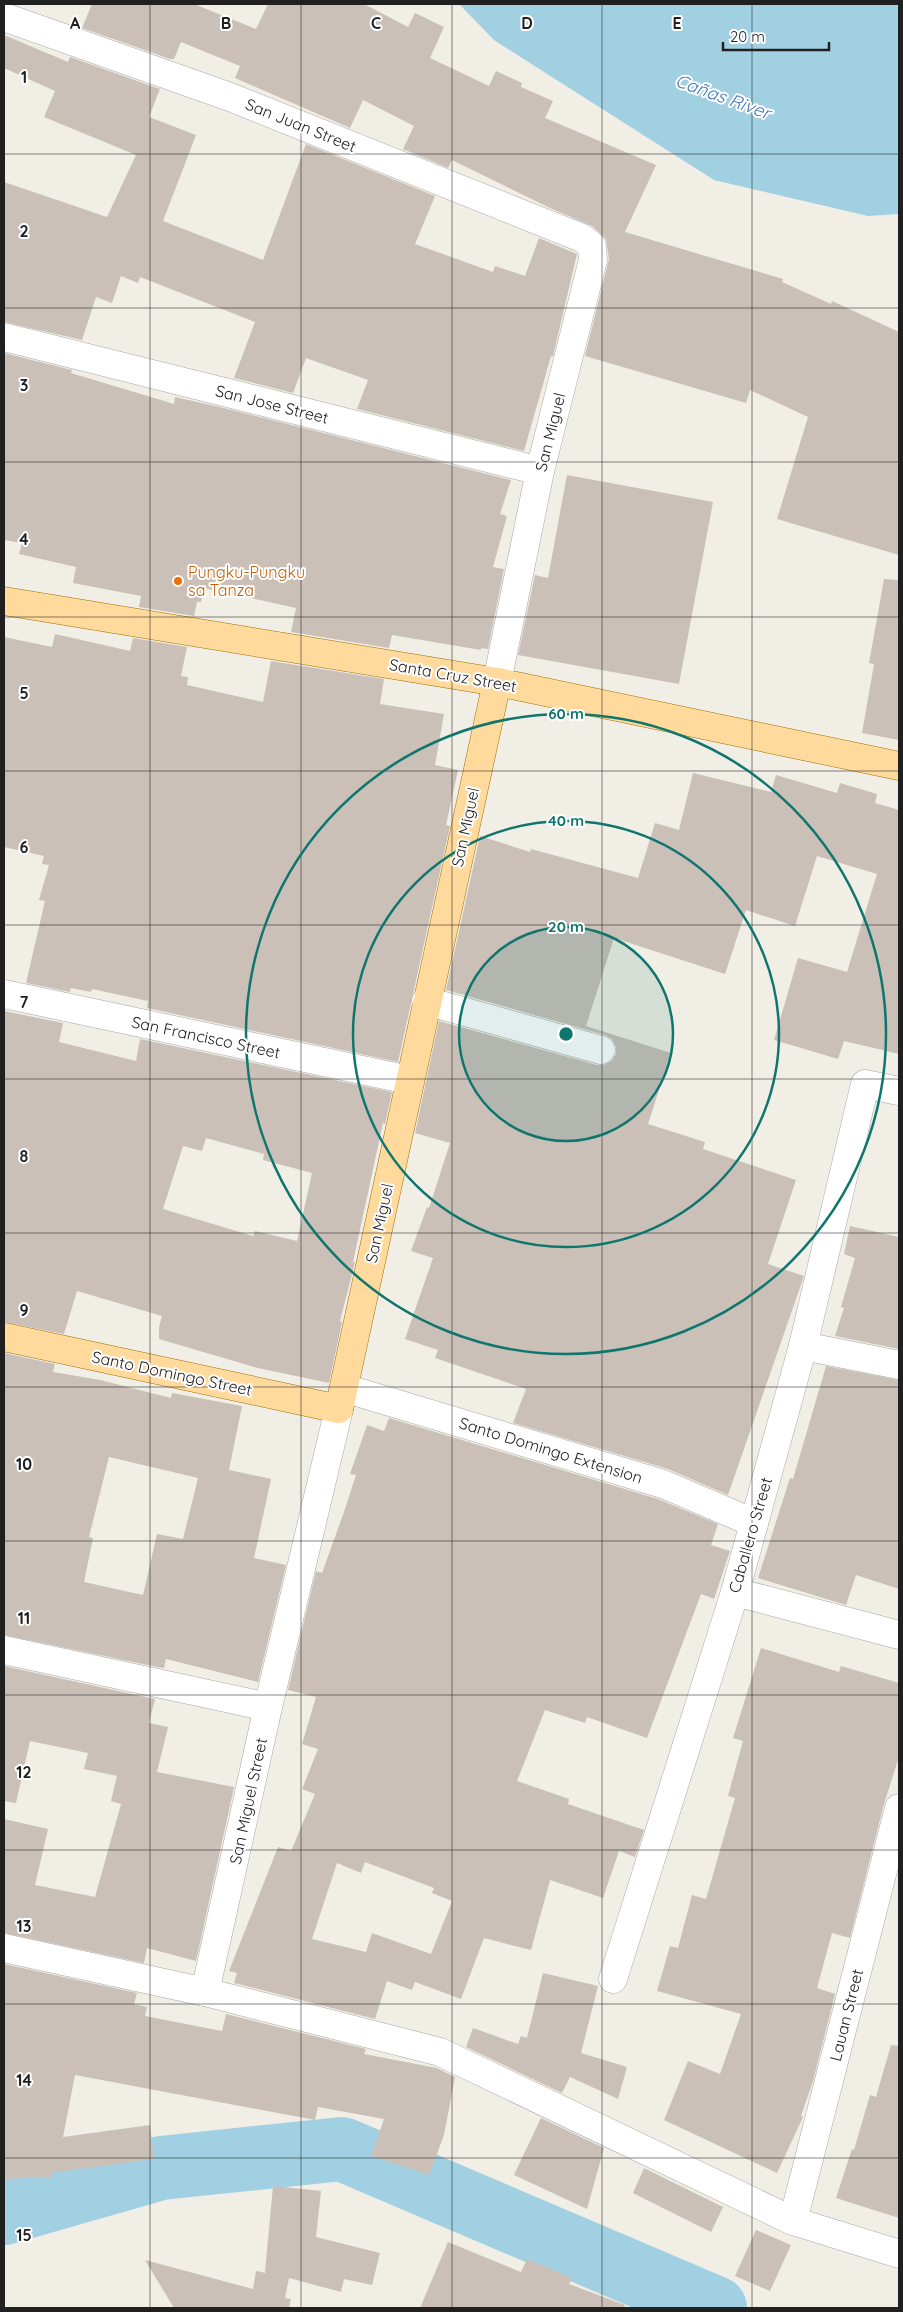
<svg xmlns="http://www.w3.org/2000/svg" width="903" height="2312" viewBox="0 0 903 2312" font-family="Quicksand,sans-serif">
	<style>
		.water { fill: #a1d0e3 }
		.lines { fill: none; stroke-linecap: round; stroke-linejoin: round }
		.river { stroke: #a1d0e3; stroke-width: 64 }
		.building { fill: #cac0b8; fill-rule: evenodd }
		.minor-casing { stroke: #a7a7a7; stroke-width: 29 }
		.major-casing { stroke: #9b7100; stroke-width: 29 }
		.minor { stroke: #fff; stroke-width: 28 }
		.major { stroke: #ffda9c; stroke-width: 28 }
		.grid { fill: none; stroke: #202020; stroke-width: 1; stroke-opacity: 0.55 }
		.ring { fill: none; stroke: #0f766e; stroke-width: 2.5 }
		.food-dot { fill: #e8710a; stroke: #fff; stroke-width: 2 }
		.labels { text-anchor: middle; stroke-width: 4; stroke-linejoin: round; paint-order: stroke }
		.street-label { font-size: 16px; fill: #202020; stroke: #fff }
		.food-label { font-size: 16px; fill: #c56008; stroke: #fff; text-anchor: start }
		.water-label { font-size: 18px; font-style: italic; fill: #4277b9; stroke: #fff }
		.grid-label { font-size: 16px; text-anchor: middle; font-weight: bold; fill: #202020; stroke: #fff; stroke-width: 4; stroke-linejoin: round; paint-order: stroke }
		.centre { fill: #0f766e; stroke: #fff; stroke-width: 2.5 }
		.ring-label { font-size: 15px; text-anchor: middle; font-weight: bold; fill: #0f766e; stroke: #fff; stroke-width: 4; stroke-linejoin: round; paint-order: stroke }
	</style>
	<rect width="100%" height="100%" fill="#f1eee5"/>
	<path class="water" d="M459,4H899V214L868,216L714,180L494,40Z"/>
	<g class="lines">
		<path class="river" d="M4,2213L161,2168L342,2149L715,2308"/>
	</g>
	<g class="building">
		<path d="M92,4H194L256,29L268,4H364L408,27L415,13L444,27L430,58L489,86L496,71L522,83L521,87L553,101L545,118L656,165L625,232L783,279L782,282L831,304L832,301L899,332V555L777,519L808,417L750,390L746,403L585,356L609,259L606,239L592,226L550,208L452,160L448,168L403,149L414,126L363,100L350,128L235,78L240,66L181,42L174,59H170L82,28Z"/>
		<path d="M4,35L68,62L70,57L160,89L149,117L196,135L163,221L263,260L306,144L435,196L415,244L493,272L495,266L525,276L539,238L577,254L553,356H551L524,451L357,409L368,380L306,358L293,393L234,378L255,322L140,277L138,283L121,276L112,303L96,297L82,340L4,322V182L107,217L136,155L44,117L55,91L4,68Z"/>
		<path d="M4,353L72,370L71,373L174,404L175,397L224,408L511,480L500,514L507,516L493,567L504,569L488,649L481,648V650L392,635L389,648L291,632L296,608L204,588L201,602H197L194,616L139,607L141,596L73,583L76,567L19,554L22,543L4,540Z"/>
		<path d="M567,475L713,502L679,684L518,655L535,575L548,578Z"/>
		<path d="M884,579L899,580V740L862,733L874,664L869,663Z"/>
		<path d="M55,634L130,651L133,638L187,647L181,676L188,677L187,685L263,702L271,661L384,679L380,704L444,714L435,765L458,770L446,825L450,826L398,1062L147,1008L148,1001L92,989L91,992L71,988L70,992L26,983L45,901L39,900L49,865L42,864L44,856L4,847V637L52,647Z"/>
		<path d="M693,773L771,792L776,775L837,793L840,783L877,794L875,803L899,810V1054L844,1041L838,1059L774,1040L798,958L847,972L877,874L817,856L795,926L746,910L725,974L614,938L586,1026L671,1053L648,1124L705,1142L703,1149L796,1180L768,1264L804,1276L728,1495L668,1469L513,1423L526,1389L435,1358L438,1350L405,1339L433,1258L411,1251L427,1207L429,1208L450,1143L415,1133L439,1021L597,1065H604L612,1061L616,1054V1047L612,1039L605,1035L446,990L480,836L530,852L531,849L638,878L655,823L679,830Z"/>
		<path d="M4,1011L63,1023L59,1042L136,1061L140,1039L392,1092L385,1124L383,1123L353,1262H355L351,1278L340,1321L342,1322L329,1383L258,1368L159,1339V1327L162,1316L77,1291L64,1334L4,1322ZM206,1138L264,1154L263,1160L312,1173L297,1241L255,1231L253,1236L163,1209L183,1146L202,1151Z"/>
		<path d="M850,1226L899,1237V1349L835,1336L844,1308L841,1307L855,1258L844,1254Z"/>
		<path d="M4,1353L55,1364L53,1372L100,1380L171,1398L172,1393L242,1406L229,1470L271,1479L254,1558L286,1565L258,1682L166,1659L164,1668H162L4,1635ZM109,1457L198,1478L183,1539L157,1534L143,1595L84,1582L93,1538L89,1537Z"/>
		<path d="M826,1366L899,1380V1589L856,1575L846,1605L758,1578L790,1478L793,1479Z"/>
		<path d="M389,1418L658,1499L718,1524L711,1545L730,1551L714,1599L701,1594L647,1738L587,1717L585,1723L545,1710L517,1781L569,1799L568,1804L644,1830L635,1857L619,1851L603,1898L550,1880L531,1950L484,1938L461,1999L415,1982L412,1990L387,1981L375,2019L234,1983L237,1973L229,1971L278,1847L291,1851L315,1794L302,1789L318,1749L302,1744L316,1697L288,1690L316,1571L322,1573L344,1512L356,1475L350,1474L367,1425L384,1431ZM365,1862L434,1888L432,1893L452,1901L431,1954L372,1933L366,1952L312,1939L337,1863L361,1873Z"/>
		<path d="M761,1648L839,1672L841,1666L899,1683V1757L884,1804L850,1938L832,1933L817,1988L835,1994L813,2081L801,2116L803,2117L777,2173L664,2120L688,2061L720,2074L741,2014L657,1991L670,1946L678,1948L692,1895L706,1899L735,1798L728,1796L743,1741L733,1738Z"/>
		<path d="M4,1666L155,1699L149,1723L168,1727L157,1772L234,1787L196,1961L147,1948L144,1963L4,1933V1819L48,1829L35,1885L95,1897L121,1804L111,1801L117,1776L84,1769L88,1753L30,1741L16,1803L4,1801Z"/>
		<path d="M4,1964L137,1993L134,2004L147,2007L145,2016L222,2031L226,2014L366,2049L364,2054L437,2068L455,2077L444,2135L429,2175L371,2156L384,2119L318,2107L315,2120L75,2075L63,2137L150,2125L154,2159L51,2173L52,2177L4,2179Z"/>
		<path d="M543,1973L598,1986L581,2053L627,2067L618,2099L570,2077L562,2093L466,2047L473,2028L518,2044L521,2036L527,2038Z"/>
		<path d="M891,2045L899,2046V2218L836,2198L852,2149L854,2150L870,2095L876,2097Z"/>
		<path d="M541,2118L604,2148L587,2209L514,2175Z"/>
		<path d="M644,2168L723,2207L711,2232L633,2193Z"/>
		<path d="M273,2186L321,2191L316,2237L380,2253L372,2285L344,2279L341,2292L289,2278L285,2298L291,2299L289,2308H174L145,2260L253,2289L256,2271L266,2273L265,2272Z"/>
		<path d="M756,2230L791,2245L770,2291L735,2276Z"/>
		<path d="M448,2242L521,2272L527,2259L572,2278L569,2284L625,2305L624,2308H420Z"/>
	</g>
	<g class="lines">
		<g class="minor-casing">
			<g id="minor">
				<path d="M4,17L230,97L582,238L592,246L593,260L540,471L497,682"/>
				<path d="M4,337L540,471"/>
				<path d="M4,994L409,1080"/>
				<path d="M426,1001L601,1050"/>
				<path d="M803,1346L899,1365"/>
				<path d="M344,1388L663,1484L754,1523"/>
				<path d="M735,1592L899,1635"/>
				<path d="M4,1650L268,1707"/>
				<path d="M4,1948L205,1992L268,1707L339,1409"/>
				<path d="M613,1979L735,1592L803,1346L865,1084L899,1091"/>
				<path d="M205,1992L440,2052L793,2221L899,2254"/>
				<path d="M793,2221L899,1808"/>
			</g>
		</g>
		<g class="major-casing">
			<g id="major">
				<path d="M4,601L497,682L899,766"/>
				<path d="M4,1337L339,1409L497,682"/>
			</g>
		</g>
		<use href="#minor" class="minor"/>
		<use href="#major" class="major"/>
	</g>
	<path class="grid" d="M150,4V2308M301,4V2308M452,4V2308M602,4V2308M752,4V2308M4,154H899M4,308H899M4,462H899M4,617H899M4,771H899M4,925H899M4,1079H899M4,1233H899M4,1387H899M4,1541H899M4,1695H899M4,1850H899M4,2004H899M4,2158H899"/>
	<circle cx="566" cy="1034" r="107" fill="#0f766e" fill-opacity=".12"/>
	<g class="ring">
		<circle cx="566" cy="1034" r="107"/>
		<circle cx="566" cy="1034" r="213"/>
		<circle cx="566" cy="1034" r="320"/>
	</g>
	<circle class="food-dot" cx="178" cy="581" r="5"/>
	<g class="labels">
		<g class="street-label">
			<text transform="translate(301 125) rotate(22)" y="6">San Juan Street</text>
			<text transform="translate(272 404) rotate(14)" y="6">San Jose Street</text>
			<text transform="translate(550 432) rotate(-76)" y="6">San Miguel</text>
			<text transform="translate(453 675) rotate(10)" y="6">Santa Cruz Street</text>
			<text transform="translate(465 827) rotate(-78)" y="6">San Miguel</text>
			<text transform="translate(206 1037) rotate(12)" y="6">San Francisco Street</text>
			<text transform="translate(379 1223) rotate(-78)" y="6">San Miguel</text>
			<text transform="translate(172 1373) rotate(12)" y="6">Santo Domingo Street</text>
			<text transform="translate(551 1450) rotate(17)" y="6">Santo Domingo Extension</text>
			<text transform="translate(750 1535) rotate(-74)" y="6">Caballero Street</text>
			<text transform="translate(248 1801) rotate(-78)" y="6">San Miguel Street</text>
			<text transform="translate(846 2015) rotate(-76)" y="6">Lauan Street</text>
		</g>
		<g class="food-label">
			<text x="188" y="578">Pungku-Pungku<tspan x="188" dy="18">sa Tanza</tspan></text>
		</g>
		<g class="water-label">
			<text transform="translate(723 97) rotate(20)" y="6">Cañas River</text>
		</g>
	</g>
	<g class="grid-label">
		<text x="75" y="29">A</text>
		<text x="226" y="29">B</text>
		<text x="376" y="29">C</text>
		<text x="527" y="29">D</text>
		<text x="677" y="29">E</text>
		<text x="24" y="83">1</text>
		<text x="24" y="237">2</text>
		<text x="24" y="391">3</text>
		<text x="24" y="545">4</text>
		<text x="24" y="699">5</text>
		<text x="24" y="853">6</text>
		<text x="24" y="1008">7</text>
		<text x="24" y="1162">8</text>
		<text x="24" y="1316">9</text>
		<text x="24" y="1470">10</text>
		<text x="24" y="1624">11</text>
		<text x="24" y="1778">12</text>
		<text x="24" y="1932">13</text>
		<text x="24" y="2086">14</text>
		<text x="24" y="2241">15</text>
	</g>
	<circle cx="566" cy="1034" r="8" class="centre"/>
	<g class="ring-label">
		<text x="566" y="719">60 m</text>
		<text x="566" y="826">40 m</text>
		<text x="566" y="932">20 m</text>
	</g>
	<rect width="903" height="2312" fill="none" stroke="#202020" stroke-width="10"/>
	<path d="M723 42v8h106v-8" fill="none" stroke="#202020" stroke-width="2.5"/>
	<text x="730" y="42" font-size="15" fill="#202020" stroke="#ffffff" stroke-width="4" paint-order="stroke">20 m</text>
</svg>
